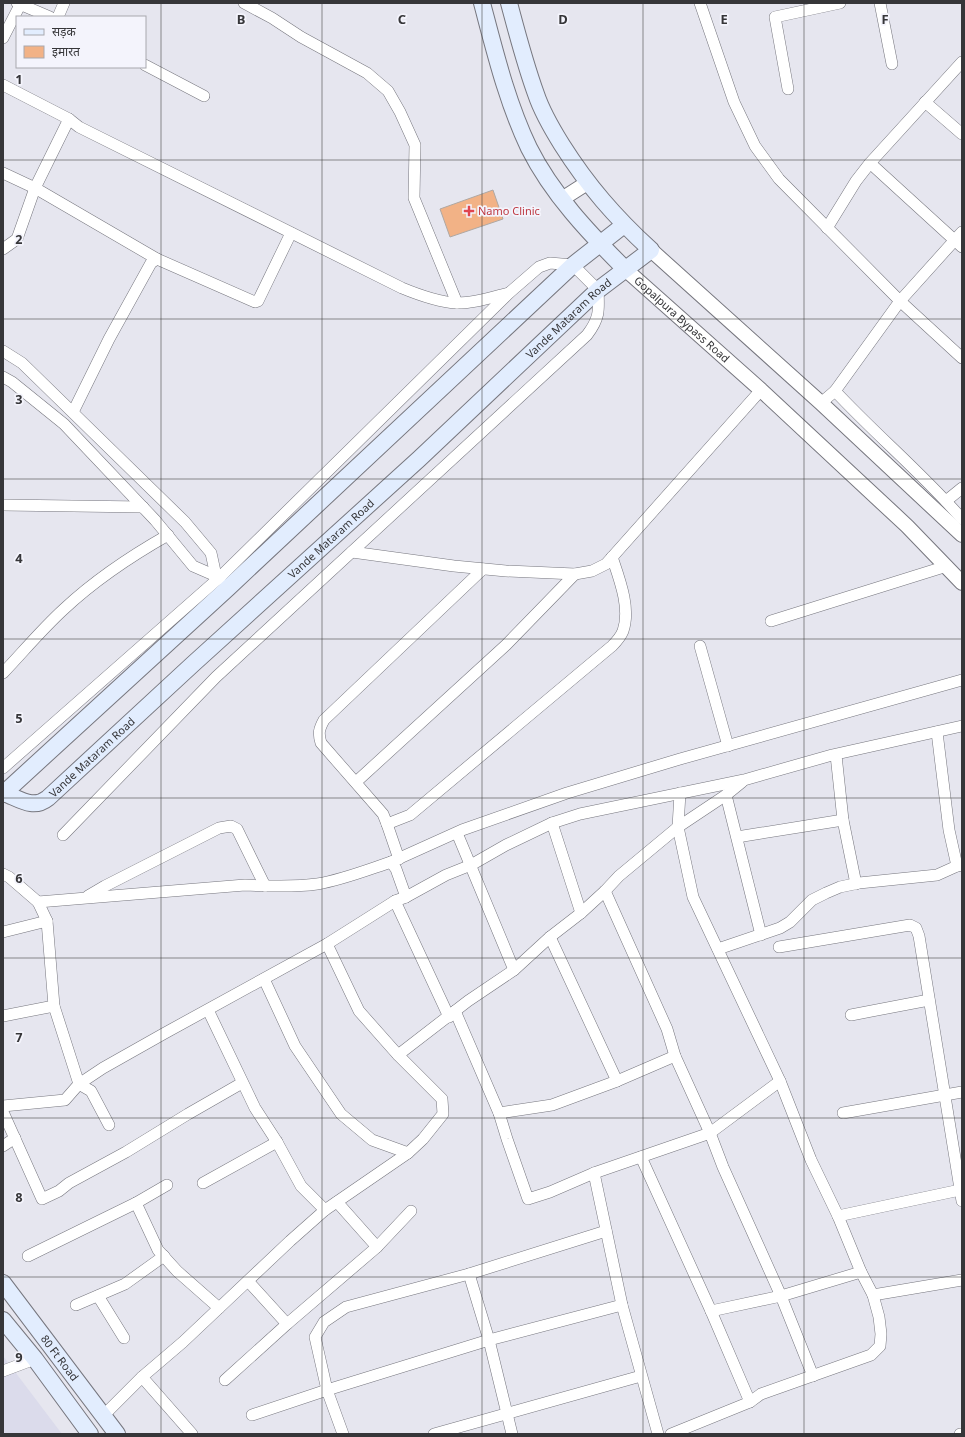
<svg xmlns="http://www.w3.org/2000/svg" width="965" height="1437" viewBox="0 0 965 1437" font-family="Georgia,'Noto Sans Devanagari',serif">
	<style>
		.built { fill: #dbdbeb }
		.building { fill: #f2b286; stroke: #afa8a3 }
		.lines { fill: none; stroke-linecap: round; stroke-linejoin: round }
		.minor-casing { stroke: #76767e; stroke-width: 12 }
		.tertiary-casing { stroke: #76767e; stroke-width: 16 }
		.secondary-casing { stroke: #76767e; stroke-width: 18 }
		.minor { stroke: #fff; stroke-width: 11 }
		.tertiary { stroke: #fff; stroke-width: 14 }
		.secondary { stroke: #e2edfe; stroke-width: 16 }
		.grid { fill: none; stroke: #363639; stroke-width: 1; stroke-opacity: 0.55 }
		.health-dot { fill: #e0444e; stroke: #f4f4fc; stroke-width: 1.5 }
		.labels { text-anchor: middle; stroke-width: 3.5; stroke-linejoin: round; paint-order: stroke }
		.health-label { font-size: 11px; fill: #be3a42; stroke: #f4f4fc; text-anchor: start }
		.street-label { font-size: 11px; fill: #363639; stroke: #f4f4fc }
		.grid-label { font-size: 13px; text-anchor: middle; font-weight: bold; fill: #363639; stroke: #f4f4fc; stroke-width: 3.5; stroke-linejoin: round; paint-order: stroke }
	</style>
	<rect width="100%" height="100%" fill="#e6e6ef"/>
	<path class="built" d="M3,1356L62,1434H3Z"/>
	<path class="building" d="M493,190L503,219L450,237L440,209Z"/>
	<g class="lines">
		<g class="minor-casing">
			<g id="minor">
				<path d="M17,3L50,17"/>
				<path d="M244,3L272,18L301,37L367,73L388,91L400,112L415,145L414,198L457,303"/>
				<path d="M700,3L734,102L755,146L779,179L900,301L962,358"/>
				<path d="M880,3L892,64"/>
				<path d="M58,17L64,3"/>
				<path d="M3,38L20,5"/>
				<path d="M145,65L204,96"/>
				<path d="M3,85L69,119L79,127L402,288C419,295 438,302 456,303C472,304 493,297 509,293"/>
				<path d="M788,89L775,17L840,3"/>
				<path d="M925,102L962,134"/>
				<path d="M870,163L962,247"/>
				<path d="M3,173L35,188L157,259"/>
				<path d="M827,228L856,181L870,163L962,62"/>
				<path d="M3,249L17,239L35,188L69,119"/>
				<path d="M3,351L22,363L185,522L211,553L216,576"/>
				<path d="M3,377L12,382L64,424L155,520L193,566L216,576L220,579"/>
				<path d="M835,391C876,435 923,474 962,519"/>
				<path d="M821,403L835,391L900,301L962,232"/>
				<path d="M73,412L109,339L151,263L157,259L255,302L258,301L291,233"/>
				<path d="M946,501L962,488"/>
				<path d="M3,505L143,507"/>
				<path d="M352,552L454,566L506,571L575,574L592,571L606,564L761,390"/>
				<path d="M771,621L947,566"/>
				<path d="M700,646L728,746"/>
				<path d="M3,673C23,652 42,629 64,609C95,580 131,556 168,535"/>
				<path d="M937,732L949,830L957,866"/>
				<path d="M836,755L843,820L856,884"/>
				<path d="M3,768L219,578L509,293L539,267L550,263L573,265L598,290C599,310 600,318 587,335L216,677L63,835"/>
				<path d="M356,782L506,645L575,574"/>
				<path d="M726,795L761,935"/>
				<path d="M552,823L581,913"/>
				<path d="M387,824L410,815L612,646C616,642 621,636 623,631C631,608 619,578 612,557"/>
				<path d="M457,833L514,970"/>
				<path d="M737,837L843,820"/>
				<path d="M399,859L387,824L383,814L321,743C318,733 319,729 324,720L483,569"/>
				<path d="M391,862L462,830L567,793L680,759L962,680"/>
				<path d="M3,874L9,877L38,902L47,921L54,1006L79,1084L91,1091L109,1125"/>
				<path d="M605,891L667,1029L675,1056L710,1133L723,1167L781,1296L813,1376"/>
				<path d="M88,896L105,886L219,828L231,826L237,829L265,886"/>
				<path d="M395,901L449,1017"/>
				<path d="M38,902L245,885C266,886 296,887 317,884C342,880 367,870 391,862L396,869L406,897"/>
				<path d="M3,932L47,921"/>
				<path d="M550,937L617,1081L675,1056"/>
				<path d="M779,947L910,925L916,928L919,936L962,1201"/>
				<path d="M718,949L780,928L790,922L812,900L826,893L840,887L859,883L937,875L957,866L962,865"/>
				<path d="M264,979L295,1046L341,1114L372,1140L408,1153"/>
				<path d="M208,1010L255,1108L277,1142L301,1186L325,1210"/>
				<path d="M455,1011L499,1113L507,1139L528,1199L550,1192L594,1173L710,1133L780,1081"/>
				<path d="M851,1015L929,1000"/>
				<path d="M3,1016L54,1006"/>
				<path d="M398,1055L468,1001L514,970L550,937L581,913L605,891L619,876L678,827L726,795L742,782"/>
				<path d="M3,1106L65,1100L79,1084L103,1068L165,1033L327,944L395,901L406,897L446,875L471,865L506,845L552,823L580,814L744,780L832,755L962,726"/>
				<path d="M3,1112L42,1199L59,1191L69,1183L126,1152L188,1114L242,1083"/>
				<path d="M499,1113L552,1105L617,1081"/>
				<path d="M843,1113L962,1092"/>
				<path d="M3,1146L15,1138"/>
				<path d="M641,1157L711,1311L750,1402"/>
				<path d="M594,1173L622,1305L658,1434"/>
				<path d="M203,1183L277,1142"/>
				<path d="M337,1202L377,1247"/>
				<path d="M136,1203L158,1250L177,1271L219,1308"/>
				<path d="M838,1216L960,1190"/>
				<path d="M28,1256L136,1203L167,1185"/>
				<path d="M469,1274L489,1340L512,1434"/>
				<path d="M248,1281L287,1324"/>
				<path d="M873,1295L962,1280"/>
				<path d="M98,1296L124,1338"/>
				<path d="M76,1305L125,1284L164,1256"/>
				<path d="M711,1311L781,1296L861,1272"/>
				<path d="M3,1371L35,1359"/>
				<path d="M225,1380L287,1324L377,1247L411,1211"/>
				<path d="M252,1415L327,1390L489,1340L622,1305"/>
				<path d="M103,1416L142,1377"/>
				<path d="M192,1434L142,1377L183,1342L290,1241L325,1210L408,1153L423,1139L443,1114L442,1099L398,1055L359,1011L327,944"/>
				<path d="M343,1434L327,1390L315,1337L324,1322L346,1307L469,1274L606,1231"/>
				<path d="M434,1434L641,1376"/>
				<path d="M671,1434L750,1402L761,1394L871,1355L880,1346L881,1334L879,1317L873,1295L861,1272L838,1216L811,1160L780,1081L693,897L678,827L680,793"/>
				<path d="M960,1434H962"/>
			</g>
		</g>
		<g class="tertiary-casing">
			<g id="tertiary">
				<path d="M562,199L587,183"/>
				<path d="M651,250L821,403L962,535"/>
				<path id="s1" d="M625,269L761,390L907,526L962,583"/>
			</g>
		</g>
		<g class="secondary-casing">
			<g id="secondary">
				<path d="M482,3C495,52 507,102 529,148C552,194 589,233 625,269"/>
				<path id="s2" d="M4,793C20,799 33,810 48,798L193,664L419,459L598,290L651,250C615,217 588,186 562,145C552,129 542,112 536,94C525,64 517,33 509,3"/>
				<path d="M3,794L228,588L573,265L624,225"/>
				<path id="s3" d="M3,1283L117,1434"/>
				<path d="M3,1320L35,1359L90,1434"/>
			</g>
		</g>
		<use href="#minor" class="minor"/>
		<use href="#tertiary" class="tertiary"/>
		<use href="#secondary" class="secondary"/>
	</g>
	<path class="grid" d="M161,3V1434M322,3V1434M482,3V1434M643,3V1434M804,3V1434M3,160H962M3,319H962M3,479H962M3,639H962M3,798H962M3,958H962M3,1118H962M3,1277H962"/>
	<path class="health-dot" d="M467 205h4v4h4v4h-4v4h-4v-4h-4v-4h4z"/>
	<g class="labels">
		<g class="health-label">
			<text x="478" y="215">Namo Clinic</text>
		</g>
		<g class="street-label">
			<text dy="4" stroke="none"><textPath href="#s2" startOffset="755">Vande Mataram Road</textPath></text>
			<text dy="4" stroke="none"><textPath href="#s1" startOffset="76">Gopalpura Bypass Road</textPath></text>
			<text dy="4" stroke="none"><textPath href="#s2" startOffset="431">Vande Mataram Road</textPath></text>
			<text dy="4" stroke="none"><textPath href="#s2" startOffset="107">Vande Mataram Road</textPath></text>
			<text dy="4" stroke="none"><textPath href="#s3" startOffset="94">80 Ft Road</textPath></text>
		</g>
	</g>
	<g class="grid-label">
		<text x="241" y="24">B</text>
		<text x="402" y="24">C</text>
		<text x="563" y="24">D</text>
		<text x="724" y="24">E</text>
		<text x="885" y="24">F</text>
		<text x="19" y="84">1</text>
		<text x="19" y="244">2</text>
		<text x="19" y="404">3</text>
		<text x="19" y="563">4</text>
		<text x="19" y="723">5</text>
		<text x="19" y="883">6</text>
		<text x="19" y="1042">7</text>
		<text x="19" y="1202">8</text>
		<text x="19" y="1362">9</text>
	</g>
	<rect width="965" height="1437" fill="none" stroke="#363639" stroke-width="8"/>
	<rect x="16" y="16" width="130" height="52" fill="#f4f4fc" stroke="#a8a8ae"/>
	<rect x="24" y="29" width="20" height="6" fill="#e2edfe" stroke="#a8a8ae"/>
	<text x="52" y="36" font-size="12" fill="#363639">सड़क</text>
	<rect x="24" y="46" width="20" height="12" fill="#f2b286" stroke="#a8a8ae"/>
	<text x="52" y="56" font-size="12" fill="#363639">इमारत</text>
</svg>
